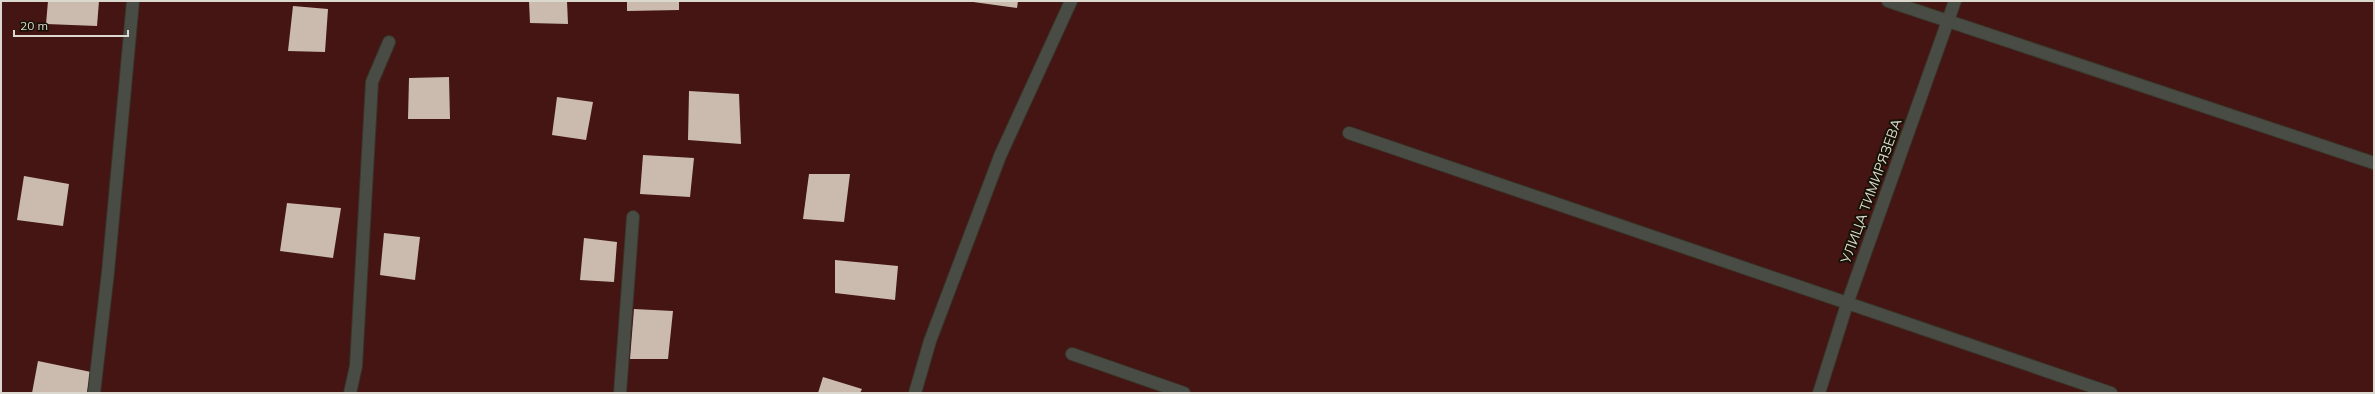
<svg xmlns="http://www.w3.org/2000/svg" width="2375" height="394" viewBox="0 0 2375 394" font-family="Mulish,sans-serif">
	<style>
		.green { fill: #441513 }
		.building { fill: #cbbbaf }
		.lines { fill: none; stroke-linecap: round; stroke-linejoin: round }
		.minor-casing { stroke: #393529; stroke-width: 14 }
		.minor { stroke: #494c45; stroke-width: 12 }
		.labels { text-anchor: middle; stroke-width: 4; stroke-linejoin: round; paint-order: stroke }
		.street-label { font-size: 14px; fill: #dbd8cf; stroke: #161205 }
	</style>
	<rect width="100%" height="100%" fill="#1f1b0e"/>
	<rect class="green" x="1" y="1" width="2373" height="392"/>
	<g class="building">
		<path d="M48,1H99L97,26L46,24Z"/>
		<path d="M529,1H567L568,24L530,23Z"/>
		<path d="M627,1H679V10L627,11Z"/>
		<path d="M966,1H1018L1017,8Z"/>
		<path d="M293,6L328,9L325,52L288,51Z"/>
		<path d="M449,77L450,119H408L409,78Z"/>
		<path d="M689,91L739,94L741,144L688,140Z"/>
		<path d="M557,97L593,102L586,140L552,135Z"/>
		<path d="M643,155L694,158L690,197L640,194Z"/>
		<path d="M809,174H850L844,222L803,219Z"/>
		<path d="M24,176L69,184L63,226L17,220Z"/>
		<path d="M287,203L341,208L333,258L280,251Z"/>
		<path d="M384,233L420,237L415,280L380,275Z"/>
		<path d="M584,238L617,242L614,282L580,280Z"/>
		<path d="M835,260L898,266L895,300L835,293Z"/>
		<path d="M634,309L673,311L668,359H630Z"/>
		<path d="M38,361L91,372L87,393H32Z"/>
		<path d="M823,377L862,389L860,393H818Z"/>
	</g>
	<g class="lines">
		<g class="minor-casing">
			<g id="minor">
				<path d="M1888,1L2374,163"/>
				<path d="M1349,133L2111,393"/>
				<path d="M1072,354L1184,393"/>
				<path d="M94,393L108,272L133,1"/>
				<path d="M350,393L356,366L372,82L389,42"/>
				<path d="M620,393L633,217"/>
				<path d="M915,393L930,341L1000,156L1071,1"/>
				<path d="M1819,393L1847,304L1955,1"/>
			</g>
		</g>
		<use href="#minor" class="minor"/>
	</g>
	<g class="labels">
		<g class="street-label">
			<text transform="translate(1871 191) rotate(-70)" y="5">УЛИЦА ТИМИРЯЗЕВА</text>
		</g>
	</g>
	<rect width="2375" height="394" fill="none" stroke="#dbd8cf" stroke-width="4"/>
	<path d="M14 30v6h114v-6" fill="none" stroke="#dbd8cf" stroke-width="2"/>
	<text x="20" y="30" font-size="12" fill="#dbd8cf" stroke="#161205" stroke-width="3" paint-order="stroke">20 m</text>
</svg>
